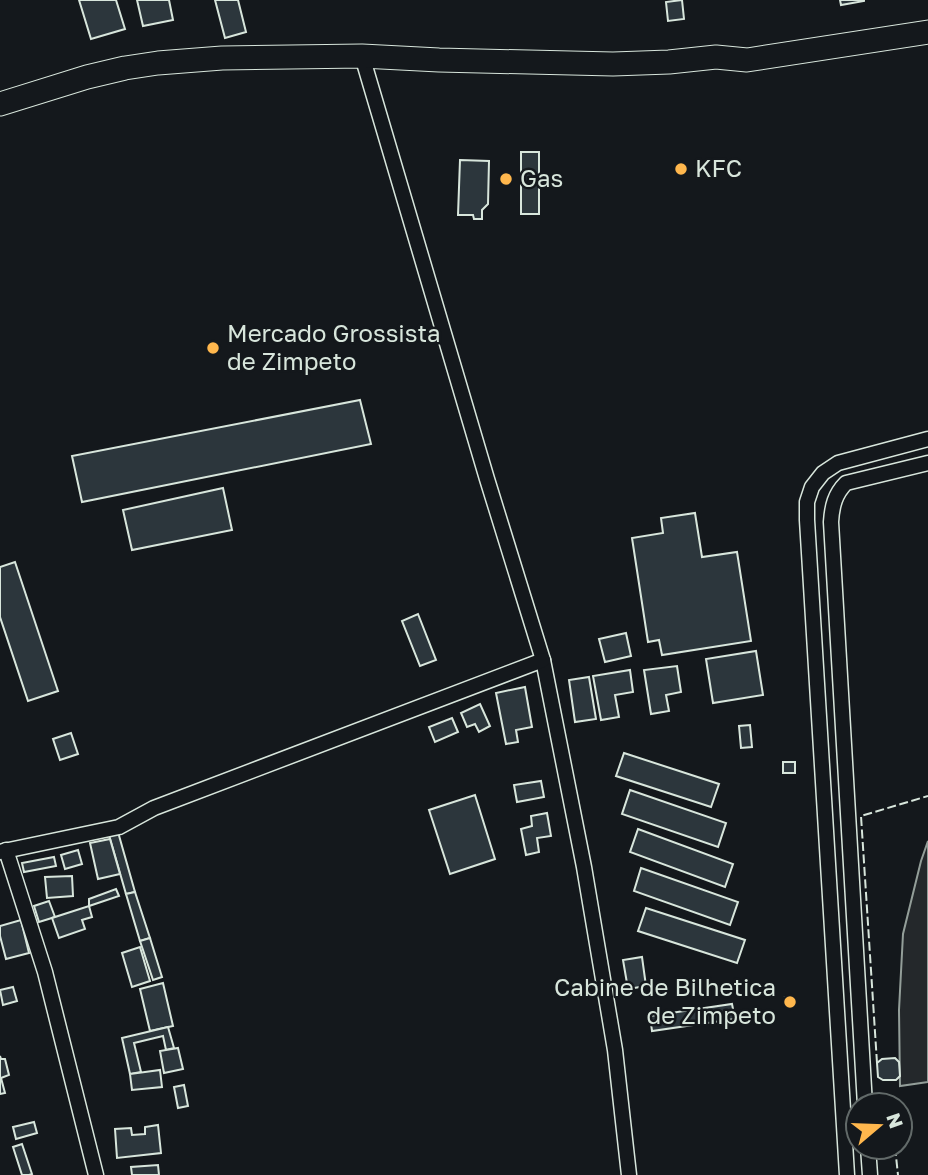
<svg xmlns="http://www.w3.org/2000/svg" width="928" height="1175" viewBox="0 0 928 1175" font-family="'Golos Text',sans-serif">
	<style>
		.parking { fill: #24282b; stroke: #939e99; stroke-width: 2 }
		.building { fill: #2c363c; stroke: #d8e6dc; stroke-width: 2 }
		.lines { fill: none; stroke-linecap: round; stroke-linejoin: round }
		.minor-casing { stroke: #d8e6dc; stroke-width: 17 }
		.trunk-casing { stroke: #d8e6dc; stroke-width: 25 }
		.minor { stroke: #14181c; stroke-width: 14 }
		.trunk { stroke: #14181c; stroke-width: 23 }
		.fence { stroke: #d8e6dc; stroke-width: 2; stroke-dasharray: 9 3.5; stroke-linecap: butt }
		.poi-dot { fill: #ffb74d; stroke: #14181c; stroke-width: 2.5 }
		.labels { text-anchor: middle; stroke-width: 5; stroke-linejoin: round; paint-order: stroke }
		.poi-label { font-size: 24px; fill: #d8e6dc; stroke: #14181c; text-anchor: start }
	</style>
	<rect width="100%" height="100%" fill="#14181c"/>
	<path class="parking" d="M928,841V1082L900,1086L899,1010L903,934L921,861Z"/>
	<g class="building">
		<path d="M79,0H116L125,29L91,39Z"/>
		<path d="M137,0H169L173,20L143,26Z"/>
		<path d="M215,0H238L246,32L225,38Z"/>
		<path d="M682,0L684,19L668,21L666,2Z"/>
		<path d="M840,0H864V1L841,5Z"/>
		<rect x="521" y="152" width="18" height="62"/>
		<path d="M460,160L489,161L488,204L482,210V219H474L473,215H458Z"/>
		<path d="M360,400L371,444L82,502L72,456Z"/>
		<path d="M223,488L232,530L132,550L123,510Z"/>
		<path d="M695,513L702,557L737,552L751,641L662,655L659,640L648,642L632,538L663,533L661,518Z"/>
		<path d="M15,562L58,691L28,701L0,617V567Z"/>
		<path d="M418,614L436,660L420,666L402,621Z"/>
		<path d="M626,633L631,656L605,662L599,639Z"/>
		<path d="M756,651L763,695L713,703L706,659Z"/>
		<path d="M677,666L681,692L666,695L669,711L651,714L644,670Z"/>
		<path d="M630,670L633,692L615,695L619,717L601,720L593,676Z"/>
		<path d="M589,677L596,719L575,722L569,680Z"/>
		<path d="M525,687L532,727L516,730L518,742L506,744L496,693Z"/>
		<path d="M480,704L490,726L479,732L475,724L467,727L461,713Z"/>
		<path d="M452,718L458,732L435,742L429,727Z"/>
		<path d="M750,725L752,747L741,748L739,726Z"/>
		<path d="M71,733L78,754L60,760L53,739Z"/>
		<path d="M624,753L719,784L711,807L616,776Z"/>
		<rect x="783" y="762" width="12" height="11"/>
		<path d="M541,781L544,797L517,802L514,785Z"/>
		<path d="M630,790L726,823L718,847L622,814Z"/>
		<path d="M475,795L495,859L450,874L429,810Z"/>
		<path d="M547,813L551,836L537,838L539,852L526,855L521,829L532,826L531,816Z"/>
		<path d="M638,829L733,864L725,887L630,852Z"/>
		<path d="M118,832L135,892L126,894L109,835Z"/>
		<path d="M110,839L120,874L98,879L90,843Z"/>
		<path d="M78,850L82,864L65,869L61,855Z"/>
		<path d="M54,857L56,866L24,872L22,863Z"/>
		<path d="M641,868L738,902L730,925L634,891Z"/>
		<path d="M72,876L73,896L47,898L45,877Z"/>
		<path d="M116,889L119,896L89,906V899Z"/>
		<path d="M135,892L150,938L140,941L126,894Z"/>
		<path d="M49,901L55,917L39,922L34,906Z"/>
		<path d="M89,906L92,917L82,920L85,929L59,938L52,918Z"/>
		<path d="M646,908L745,940L737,963L638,931Z"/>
		<path d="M21,920L29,953L6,959L0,936V926Z"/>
		<path d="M150,938L162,977L153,980L140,941Z"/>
		<path d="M140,947L150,981L132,987L122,953Z"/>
		<path d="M642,957L646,986L628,989L623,960Z"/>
		<path d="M163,983L173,1026L150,1031L140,989Z"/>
		<path d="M13,987L17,1001L3,1005L0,990Z"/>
		<path d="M785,997H794L795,1006H786Z"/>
		<path d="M732,1004L735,1019L652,1031L650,1016Z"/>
		<path d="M168,1027L174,1048L166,1050L163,1036L134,1043L141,1072L130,1074L122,1038Z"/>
		<path d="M178,1048L183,1069L164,1073L160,1051Z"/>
		<path d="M0,1056L1,1059H5L9,1075L1,1078L5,1093L0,1094Z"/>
		<path d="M895,1058L899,1062L900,1076L896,1080H883L878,1077L877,1063L882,1059Z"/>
		<path d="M160,1070L162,1087L132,1090L130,1074Z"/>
		<path d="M184,1085L188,1106L178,1108L174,1087Z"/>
		<path d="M34,1122L37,1133L16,1139L13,1127Z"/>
		<path d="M158,1125L161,1153L117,1158L115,1129L131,1128L132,1135L145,1134V1127Z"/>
		<path d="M22,1144L32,1174L29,1175H22L13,1147Z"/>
		<path d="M158,1165L159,1175H132L131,1167Z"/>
	</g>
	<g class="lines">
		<g class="minor-casing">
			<g id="minor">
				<path d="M362,56L487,479L543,660L584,867L615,1050L629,1175"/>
				<path d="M6,850L45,972L96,1175"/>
				<path d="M0,852L119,827L154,808L543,660"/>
				<path d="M865,1105L831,522C832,506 835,494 846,483L928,463"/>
				<path d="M868,1147L870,1175"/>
				<path d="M847,1175L807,520V502L812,487L823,473L838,463L928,439"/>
			</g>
		</g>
		<g class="trunk-casing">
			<path id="trunk" d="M0,104L87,77L125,68L158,63L222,58L362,56L439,60L613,64L669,62L716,57L747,60L928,32"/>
		</g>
		<use href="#minor" class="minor"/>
		<use href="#trunk" class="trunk"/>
		<g class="fence">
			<path d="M877,1063L861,816L928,796"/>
			<path d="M900,1127L907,1121"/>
			<path d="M895,1147L898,1175"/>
		</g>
	</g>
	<g class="poi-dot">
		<circle cx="681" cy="169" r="7"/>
		<circle cx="506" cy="179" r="7"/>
		<circle cx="213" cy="348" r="7"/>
		<circle cx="790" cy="1002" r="7"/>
	</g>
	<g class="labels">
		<g class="poi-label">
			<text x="695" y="177">KFC</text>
			<text x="520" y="187">Gas</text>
			<text x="227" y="342">Mercado Grossista<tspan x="227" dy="28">de Zimpeto</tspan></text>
			<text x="776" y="996" text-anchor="end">Cabine de Bilhetica<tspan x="776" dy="28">de Zimpeto</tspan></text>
		</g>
	</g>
	<g transform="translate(879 1126) rotate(71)"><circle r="33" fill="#14181c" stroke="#626a69" stroke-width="2"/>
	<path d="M0-5L12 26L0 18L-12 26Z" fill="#ffb74d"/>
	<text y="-10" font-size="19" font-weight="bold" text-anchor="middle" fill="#d8e6dc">N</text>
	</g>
</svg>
